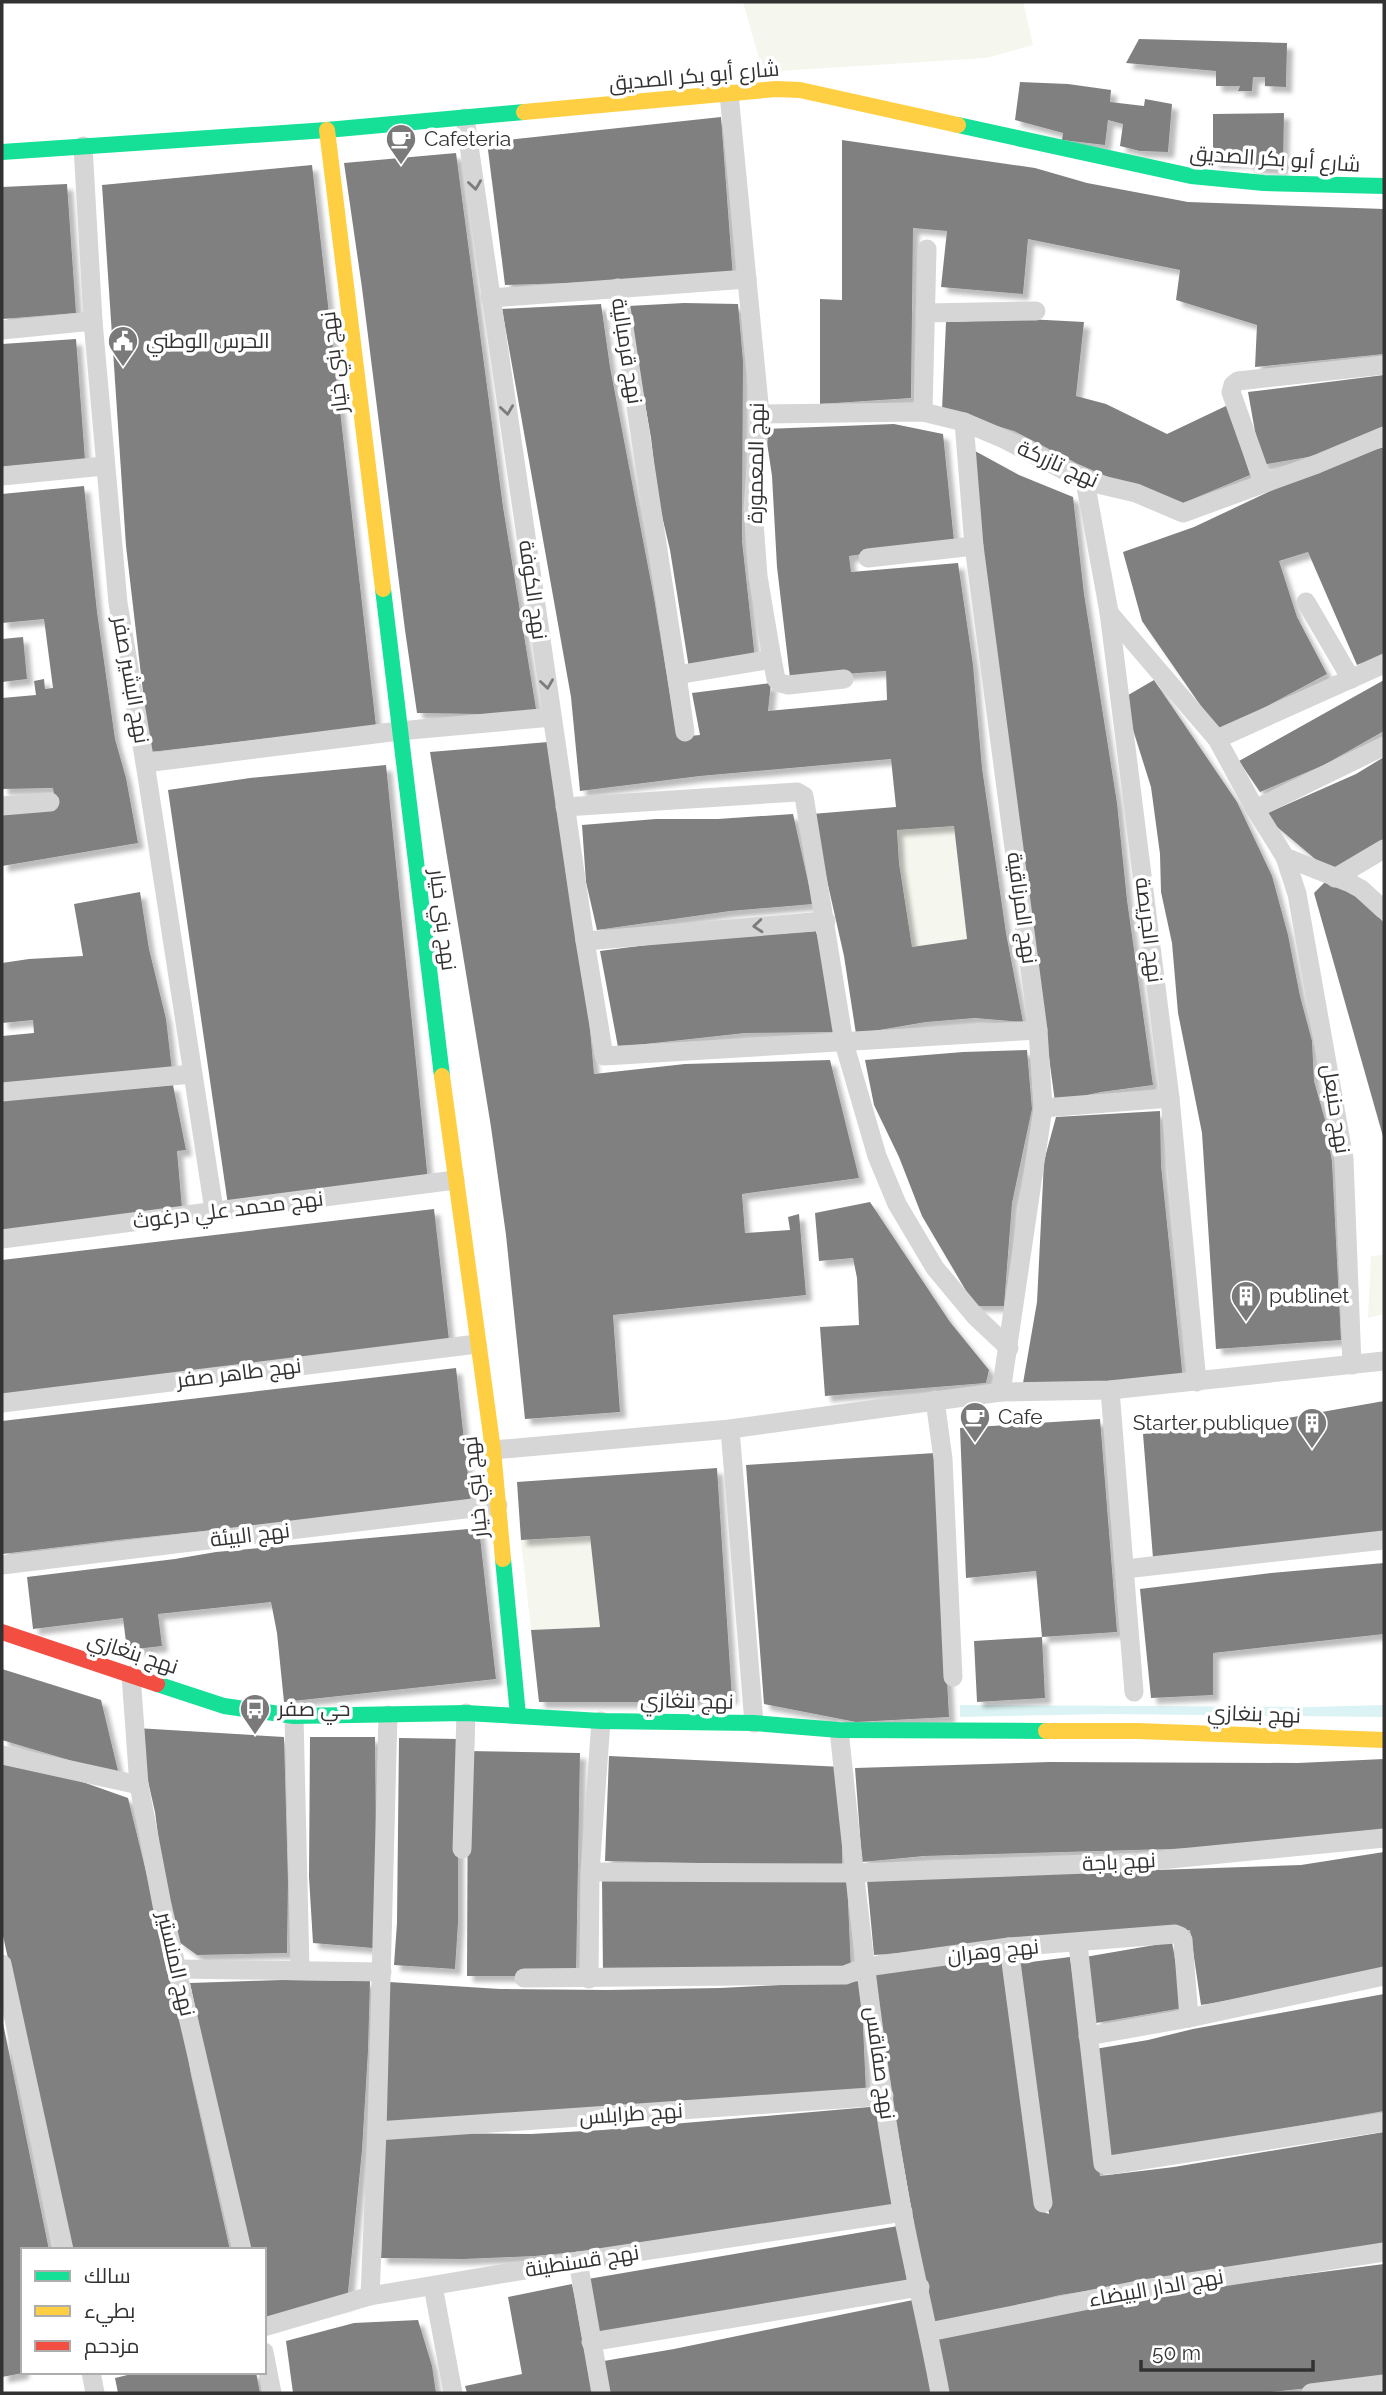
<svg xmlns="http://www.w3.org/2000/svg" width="1386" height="2395" viewBox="0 0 1386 2395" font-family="Raleway,Cairo,sans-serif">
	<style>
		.green { fill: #f5f6ed }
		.water { fill: #dbf3f4 }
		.building { fill: #808080; fill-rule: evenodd; filter: url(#shadow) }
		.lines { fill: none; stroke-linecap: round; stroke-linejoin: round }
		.street { stroke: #d6d6d6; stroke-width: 19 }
		.fast { stroke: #16e098; stroke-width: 16 }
		.slow { stroke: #ffcf43; stroke-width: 16 }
		.jam { stroke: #f24e42; stroke-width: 16 }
		.oneway { stroke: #7c7c7c }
		.labels { text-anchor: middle; stroke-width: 7; stroke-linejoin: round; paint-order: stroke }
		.street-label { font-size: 21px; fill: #323232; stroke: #fff }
		.poi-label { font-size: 21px; fill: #323232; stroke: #fff; text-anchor: start }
	</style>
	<defs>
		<filter id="shadow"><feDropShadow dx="6" dy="6" stdDeviation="2" flood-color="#0004"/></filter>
	</defs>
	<rect width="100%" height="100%" fill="#fff"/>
	<g class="green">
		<path d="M743,2H1023L1033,45L986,58L763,72Z"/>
		<path d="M954,826L967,939L912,947L899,863L897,830Z"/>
		<path d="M1384,1255V1314L1368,1318L1371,1256Z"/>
		<path d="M590,1536L600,1627L531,1630L521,1540Z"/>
	</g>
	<path class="water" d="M960,1705L1312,1707L1384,1705V1717L1107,1714L960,1717Z"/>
	<g class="building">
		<path d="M1139,39L1287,43L1286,87L1265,86V77H1253L1252,91H1238L1240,86H1216V71L1126,63Z"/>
		<path d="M1020,82L1068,84L1111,90L1110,102L1144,106L1145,99L1172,104L1168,152L1140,151L1120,146L1123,124L1108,120L1105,145L1062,140L1063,133L1015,120Z"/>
		<path d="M1284,113L1283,169L1249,167V162H1213V114Z"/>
		<path d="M721,117L733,278L505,285L487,142Z"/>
		<path d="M842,140L1035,168L1087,183L1188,202L1384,209V354L1255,367L1257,325L1176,300L1180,270L1028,239L1023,294L941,287L947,231L913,228L911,398L820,404V299L842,300Z"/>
		<path d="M456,153L503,507L537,715L417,713L405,630L362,288L344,163Z"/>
		<path d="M312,165L376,726L150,752L126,546L102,185Z"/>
		<path d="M67,184L76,313L2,319V187Z"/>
		<path d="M684,303L738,304L743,361L742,541L755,659L689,668L670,550L658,499L651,438L628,306Z"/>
		<path d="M601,304L610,367L654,598L677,737L700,735L692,693L771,683L768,711L887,700L886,671L790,678L777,567L772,476L765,429L894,424L943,434L954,541L849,556L851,572L958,563L973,665L982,768L1006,933L1023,1022L975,1018L926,1022L856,1034L844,956L812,814L896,807L891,759L700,776L580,791L571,697L502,309ZM954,826L967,939L912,947L899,863L897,830Z"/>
		<path d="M1027,319L1084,322L1076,396L1106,404L1167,434L1228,405L1250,475L1176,506L1078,464L1014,431L942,410L946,322Z"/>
		<path d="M76,339L85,460L2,467V344Z"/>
		<path d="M1384,375V428L1326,454L1261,465L1248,392Z"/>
		<path d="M1384,447V653L1357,665L1308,552L1279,561L1297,617L1327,674L1219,732L1142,621L1123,552L1194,527L1296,479L1353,456Z"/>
		<path d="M975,451L1019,475L1073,497L1084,594L1117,803L1127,900L1153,1085L1101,1092L1055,1102L982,556Z"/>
		<path d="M84,486L97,612L115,739L126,778L138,843L2,866V815L56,809L53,788L2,789V698L36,695L34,681L44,679L45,689L53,688L44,619L2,623V494Z"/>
		<path d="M23,637L27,679L2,682V639Z"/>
		<path d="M1154,680L1237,802L1272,876L1288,935L1300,996L1312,1041L1314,1081L1325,1120L1332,1162L1341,1340L1216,1349L1202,1133L1178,1013L1172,943L1161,892L1160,854L1151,787L1123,698Z"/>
		<path d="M1384,680V731L1324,765L1260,792L1239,761Z"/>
		<path d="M548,742L588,1007L594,1074L685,1064L830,1060L859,1178L742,1194L745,1233L790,1230L788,1217L799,1214L806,1295L613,1315L620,1412L525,1419L506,1235L491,1127L430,752Z"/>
		<path d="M1384,757V842L1333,874L1263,815L1356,774Z"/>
		<path d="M386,765L428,1181L228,1205L168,790L250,778Z"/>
		<path d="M793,814L813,904L730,911L597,930L586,882L582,825L656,819H718Z"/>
		<path d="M1325,882L1351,885L1384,923V1140L1314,893Z"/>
		<path d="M140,892L149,949L166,1019L172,1070L2,1084V1036L34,1033L33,1020L2,1023V963L29,959L83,956L74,904Z"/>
		<path d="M816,931L826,972L834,1032L745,1033L618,1047L600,951L670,942Z"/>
		<path d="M1027,1050L1032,1109L1012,1203L1004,1306H975L922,1216L899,1157L874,1105L865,1060L963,1052Z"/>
		<path d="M173,1085L186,1150L177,1151L182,1208L2,1233V1100Z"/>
		<path d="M1160,1111L1161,1165L1183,1380L1022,1389L1037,1302L1044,1161L1056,1117Z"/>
		<path d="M870,1202L950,1322L989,1370L986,1383L825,1396L820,1327L859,1325L857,1278L853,1258L819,1261L815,1213Z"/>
		<path d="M434,1209L449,1340L2,1396V1260Z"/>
		<path d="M456,1368L471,1503L118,1540L2,1554V1421Z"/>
		<path d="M1384,1401V1535L1153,1558L1143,1434L1282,1419Z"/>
		<path d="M1100,1419L1117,1632L1042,1637L1045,1698L977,1702L974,1641L1042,1637L1036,1571L966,1578L960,1428Z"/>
		<path d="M935,1453L949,1717L856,1722L764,1704L746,1465Z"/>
		<path d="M717,1468L732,1698L665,1702H539L531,1630L600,1627L590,1536L521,1540L517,1482Z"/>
		<path d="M479,1528L496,1679L284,1702L277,1633L271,1602L158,1614L162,1646L127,1650L123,1618L33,1629L27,1577L175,1559L216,1552Z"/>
		<path d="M1384,1563V1634L1213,1653V1695L1151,1698L1140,1589L1271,1573Z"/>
		<path d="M2,1669L101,1700L119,1775L2,1740Z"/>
		<path d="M136,1728L284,1737L288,1882L287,1953L197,1955L179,1942L165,1888L155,1812Z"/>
		<path d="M310,1737H375L376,1838L373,1948L313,1943L309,1877Z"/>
		<path d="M399,1738L458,1739V1923L455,1969L394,1965L397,1923Z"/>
		<path d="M468,1751L580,1753L576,1976H467Z"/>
		<path d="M609,1756L843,1767L842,1866L605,1861Z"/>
		<path d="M2,1757L43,1768L128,1798L180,2011L191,2075L230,2250H71L2,1931Z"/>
		<path d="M1384,1759V1838L1204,1848L924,1856L862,1862L855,1768L1049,1762L1298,1763Z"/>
		<path d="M1384,1852V1973L1201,2005L1190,1930L874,1955L867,1880L1301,1865Z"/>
		<path d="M847,1879L851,1970L603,1974L602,1880Z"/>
		<path d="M1172,1942L1183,2008L1096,2023L1085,1957Z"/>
		<path d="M1006,1953L1040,2211L1049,2214L1015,1964L1070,1957L1100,2176L1174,2167L1384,2132V2246L1060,2295L934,2325L924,2281L889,2082L874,1969Z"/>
		<path d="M282,1980L370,1981L368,2051L362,2150L347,2303L264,2319V2250H246L190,1983Z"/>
		<path d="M861,1981L866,2092L383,2122L389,1982L500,1989L608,1990L720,1988Z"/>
		<path d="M1384,1994V2111L1110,2159L1095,2049L1148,2040L1193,2029Z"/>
		<path d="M3,2023L49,2250H23V2373L2,2377Z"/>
		<path d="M881,2106L894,2212L613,2248L535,2256L463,2259L381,2258L384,2133L531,2134L603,2130Z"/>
		<path d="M898,2226L908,2288L595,2336L588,2279Z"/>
		<path d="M1384,2264V2380L1262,2393H942L931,2339L1012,2321L1231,2284Z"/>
		<path d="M572,2284L592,2393H467L465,2386L522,2374L508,2297Z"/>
		<path d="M913,2300L931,2393H604L598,2362L674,2349Z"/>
		<path d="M418,2320L432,2366L436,2393H293L286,2341L354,2323Z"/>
		<path d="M140,2372H256L260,2393H118L115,2378Z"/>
	</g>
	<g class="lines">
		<g class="street">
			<path d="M729,94L760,414L753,509L758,576L772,659L776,679L780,683L788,685L844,679"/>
			<path d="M465,118L585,941L604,1056L1038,1030"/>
			<path d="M83,146L93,321L118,603L145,763L214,1210"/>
			<path d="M618,288L677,675L685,732Z"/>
			<path d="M490,298L747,279"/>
			<path d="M925,313L1036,311"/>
			<path d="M2,330L93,321"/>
			<path d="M923,412L927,249"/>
			<path d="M760,414L923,412L964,422L1004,439L1085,481L1136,493L1183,513L1317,464L1384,436"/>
			<path d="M964,422L974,546L1038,1030L1043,1108L1001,1392"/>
			<path d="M2,476L104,466"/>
			<path d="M1085,481L1109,612L1170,1098L1197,1382"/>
			<path d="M1263,482L1231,392L1233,385L1238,381L1384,365"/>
			<path d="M868,558L974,546"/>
			<path d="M1306,602L1351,679"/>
			<path d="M1109,613L1217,739L1255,809L1285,857L1350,883L1361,889L1384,910"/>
			<path d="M677,675L772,659"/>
			<path d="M1217,739L1384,664"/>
			<path d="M145,763L399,731L552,717"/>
			<path d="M2,806L50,802"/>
			<path d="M565,807L797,792L804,796L844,1043L877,1156L897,1204L935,1268L975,1316L1009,1348"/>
			<path d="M1255,809L1384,746"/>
			<path d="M1285,857L1297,894L1344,1159L1352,1365"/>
			<path d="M1335,878L1384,849"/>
			<path d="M585,941L826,921"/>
			<path d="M2,1092L192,1074"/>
			<path d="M1043,1108L1170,1098"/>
			<path d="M2,1239L455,1180"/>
			<path d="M1110,1390L1134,1692"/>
			<path d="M935,1400L943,1459L953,1677"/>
			<path d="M2,1403L477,1344"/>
			<path d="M730,1429L754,1723"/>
			<path d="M493,1450L730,1429L1001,1392L1110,1390L1384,1361"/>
			<path d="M2,1565L498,1505"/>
			<path d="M1125,1569L1384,1540"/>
			<path d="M131,1675L139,1785L162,1905L242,2250"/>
			<path d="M294,1716L300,1969"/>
			<path d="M839,1730C856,1890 873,2052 902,2210C914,2272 929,2332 940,2393"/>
			<path d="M2,1755L139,1785"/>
			<path d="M462,1849L466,1713"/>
			<path d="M590,1872L854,1873L1140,1862L1384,1838"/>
			<path d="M1078,1944L1103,2164L1110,2165L1384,2122"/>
			<path d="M1009,1947L1043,2203"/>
			<path d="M2,1964L64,2250"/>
			<path d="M178,1969L382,1972"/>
			<path d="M524,1978L845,1975L866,1967L1009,1947L1175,1934L1180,1936L1183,1940L1189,2018L1384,1976"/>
			<path d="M589,1979L590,1872L601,1721"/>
			<path d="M1088,2036L1189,2018"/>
			<path d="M377,2131L884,2096"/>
			<path d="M578,2261L601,2393"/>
			<path d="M433,2286L453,2393"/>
			<path d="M370,2296L377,2131L388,1715"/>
			<path d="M264,2327L370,2296L578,2261L903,2212"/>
			<path d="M929,2332L1138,2290L1384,2252"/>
			<path d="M591,2342L920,2287"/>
			<path d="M264,2352L272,2393"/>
			<path d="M91,2372L95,2393"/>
			<path d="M1311,2393L1384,2384"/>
		</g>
		<g class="fast">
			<path d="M958,125L1191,176L1264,183L1384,186"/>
			<path d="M2,152L327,130L524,112"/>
			<path d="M383,589L442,1076"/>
			<path d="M503,1559L518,1715"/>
			<path d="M157,1684L224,1706L294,1716L466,1713L601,1721L754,1723L839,1730L1046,1731"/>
		</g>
		<g class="slow">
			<path d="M524,112L776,89L800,90L958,125"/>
			<path d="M327,130L383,589"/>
			<path d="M442,1076L493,1450L503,1559"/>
			<path d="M1046,1731H1137L1384,1740"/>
		</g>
		<path class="jam" d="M2,1632L157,1684"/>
	</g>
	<defs><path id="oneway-chevron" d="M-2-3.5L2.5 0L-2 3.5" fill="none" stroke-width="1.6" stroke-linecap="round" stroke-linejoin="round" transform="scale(1.75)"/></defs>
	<g class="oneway">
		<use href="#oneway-chevron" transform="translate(475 185) rotate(82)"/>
		<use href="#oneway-chevron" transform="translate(507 410) rotate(82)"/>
		<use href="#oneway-chevron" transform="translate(547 684) rotate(82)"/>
		<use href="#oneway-chevron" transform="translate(758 926) rotate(175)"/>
	</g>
	<defs>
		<g id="cafe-pin" transform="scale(1.575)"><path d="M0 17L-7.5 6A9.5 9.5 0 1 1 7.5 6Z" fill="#7a7a7a" stroke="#fff"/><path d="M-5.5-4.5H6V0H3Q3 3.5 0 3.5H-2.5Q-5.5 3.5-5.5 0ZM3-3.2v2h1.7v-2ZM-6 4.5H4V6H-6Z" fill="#fff"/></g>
		<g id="civic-pin" transform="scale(1.575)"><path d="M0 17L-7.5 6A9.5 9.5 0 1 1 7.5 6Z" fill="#7a7a7a" stroke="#fff"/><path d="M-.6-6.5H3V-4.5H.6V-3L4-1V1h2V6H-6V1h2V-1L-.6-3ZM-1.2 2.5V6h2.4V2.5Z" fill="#fff"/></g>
		<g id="building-pin" transform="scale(1.575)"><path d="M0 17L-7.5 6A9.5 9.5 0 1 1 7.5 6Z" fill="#7a7a7a" stroke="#fff"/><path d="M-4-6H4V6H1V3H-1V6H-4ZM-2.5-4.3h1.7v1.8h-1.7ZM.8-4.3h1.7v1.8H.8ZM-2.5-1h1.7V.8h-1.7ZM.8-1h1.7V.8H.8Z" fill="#fff"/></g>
		<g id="bus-pin" transform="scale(1.575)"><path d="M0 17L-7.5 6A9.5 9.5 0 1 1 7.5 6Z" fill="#7a7a7a" stroke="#fff"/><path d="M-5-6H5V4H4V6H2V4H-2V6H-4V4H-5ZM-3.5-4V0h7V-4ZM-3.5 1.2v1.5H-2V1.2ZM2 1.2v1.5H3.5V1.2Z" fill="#fff"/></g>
	</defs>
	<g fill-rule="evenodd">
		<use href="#cafe-pin" x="401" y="139"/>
		<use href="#civic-pin" x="123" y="341"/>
		<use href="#building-pin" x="1246" y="1296"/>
		<use href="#cafe-pin" x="975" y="1417"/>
		<use href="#building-pin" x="1312" y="1423"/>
		<use href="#bus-pin" x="255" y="1709"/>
	</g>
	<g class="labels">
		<g class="street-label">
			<text transform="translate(694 76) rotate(-5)" y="7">شارع أبو بكر الصديق</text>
			<text transform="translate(1275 159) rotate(4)" y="7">شارع أبو بكر الصديق</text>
			<text transform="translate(627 351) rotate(81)" y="7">نهج قرمبالية</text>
			<text transform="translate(334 362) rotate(-97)" y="7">نهج بني خيار</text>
			<text transform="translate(756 463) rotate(-89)" y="7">نهج المعمورة</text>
			<text transform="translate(1058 464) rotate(24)" y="7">نهج تازركة</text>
			<text transform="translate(533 590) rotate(82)" y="7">نهج الكوفة</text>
			<text transform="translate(131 680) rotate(80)" y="7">نهج البشير صفر</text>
			<text transform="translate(1022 908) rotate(82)" y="7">نهج المرناقية</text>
			<text transform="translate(443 920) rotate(83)" y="7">نهج بني خيار</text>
			<text transform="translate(1149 930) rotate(83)" y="7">نهج الجريصة</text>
			<text transform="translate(1336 1109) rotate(81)" y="7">نهج حنبعل</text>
			<text transform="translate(228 1210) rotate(-7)" y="7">نهج محمد علي درغوث</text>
			<text transform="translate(239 1373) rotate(-7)" y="7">نهج طاهر صفر</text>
			<text transform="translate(475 1487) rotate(-96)" y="7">نهج بني خيار</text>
			<text transform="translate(250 1535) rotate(-7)" y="7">نهج البيئة</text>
			<text transform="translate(133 1653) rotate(18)" y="7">نهج بنغازي</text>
			<text transform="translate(687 1701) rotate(1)" y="7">نهج بنغازي</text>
			<text transform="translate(1254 1714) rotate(2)" y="7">نهج بنغازي</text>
			<text transform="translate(1119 1862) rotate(-3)" y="7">نهج باجة</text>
			<text transform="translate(993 1951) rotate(-6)" y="7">نهج وهران</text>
			<text transform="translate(176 1964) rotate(77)" y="7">نهج المنستير</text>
			<text transform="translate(880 2063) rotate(82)" y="7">نهج صفاقس</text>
			<text transform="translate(631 2114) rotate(-4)" y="7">نهج طرابلس</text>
			<text transform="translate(582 2261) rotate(-9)" y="7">نهج قسنطينة</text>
			<text transform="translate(1156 2288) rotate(-10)" y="7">نهج الدار البيضاء</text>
		</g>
		<g class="poi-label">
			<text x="424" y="146">Cafeteria</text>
			<text x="146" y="348">الحرس الوطني</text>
			<text x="1269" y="1303">publinet</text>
			<text x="998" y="1424">Cafe</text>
			<text x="1289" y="1430" text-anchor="end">Starter publique</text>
			<text x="278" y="1716">حي صفر</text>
		</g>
	</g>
	<rect width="1386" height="2395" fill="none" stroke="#323232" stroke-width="7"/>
	<rect x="21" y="2248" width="245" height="126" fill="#ffffff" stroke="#adadad" stroke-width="2"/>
	<rect x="35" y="2271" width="35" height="10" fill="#16e098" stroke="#adadad" stroke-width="2"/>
	<text x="84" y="2283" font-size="21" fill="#323232">سالك</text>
	<rect x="35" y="2306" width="35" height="10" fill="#ffcf43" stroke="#adadad" stroke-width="2"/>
	<text x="84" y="2318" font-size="21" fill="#323232">بطيء</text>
	<rect x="35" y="2341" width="35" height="10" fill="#f24e42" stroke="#adadad" stroke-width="2"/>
	<text x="84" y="2353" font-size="21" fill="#323232">مزدحم</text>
	<path d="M1141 2360v10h172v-10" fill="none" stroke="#323232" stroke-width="3.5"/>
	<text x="1152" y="2360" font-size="21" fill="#323232" stroke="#ffffff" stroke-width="5" paint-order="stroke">50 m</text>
</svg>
